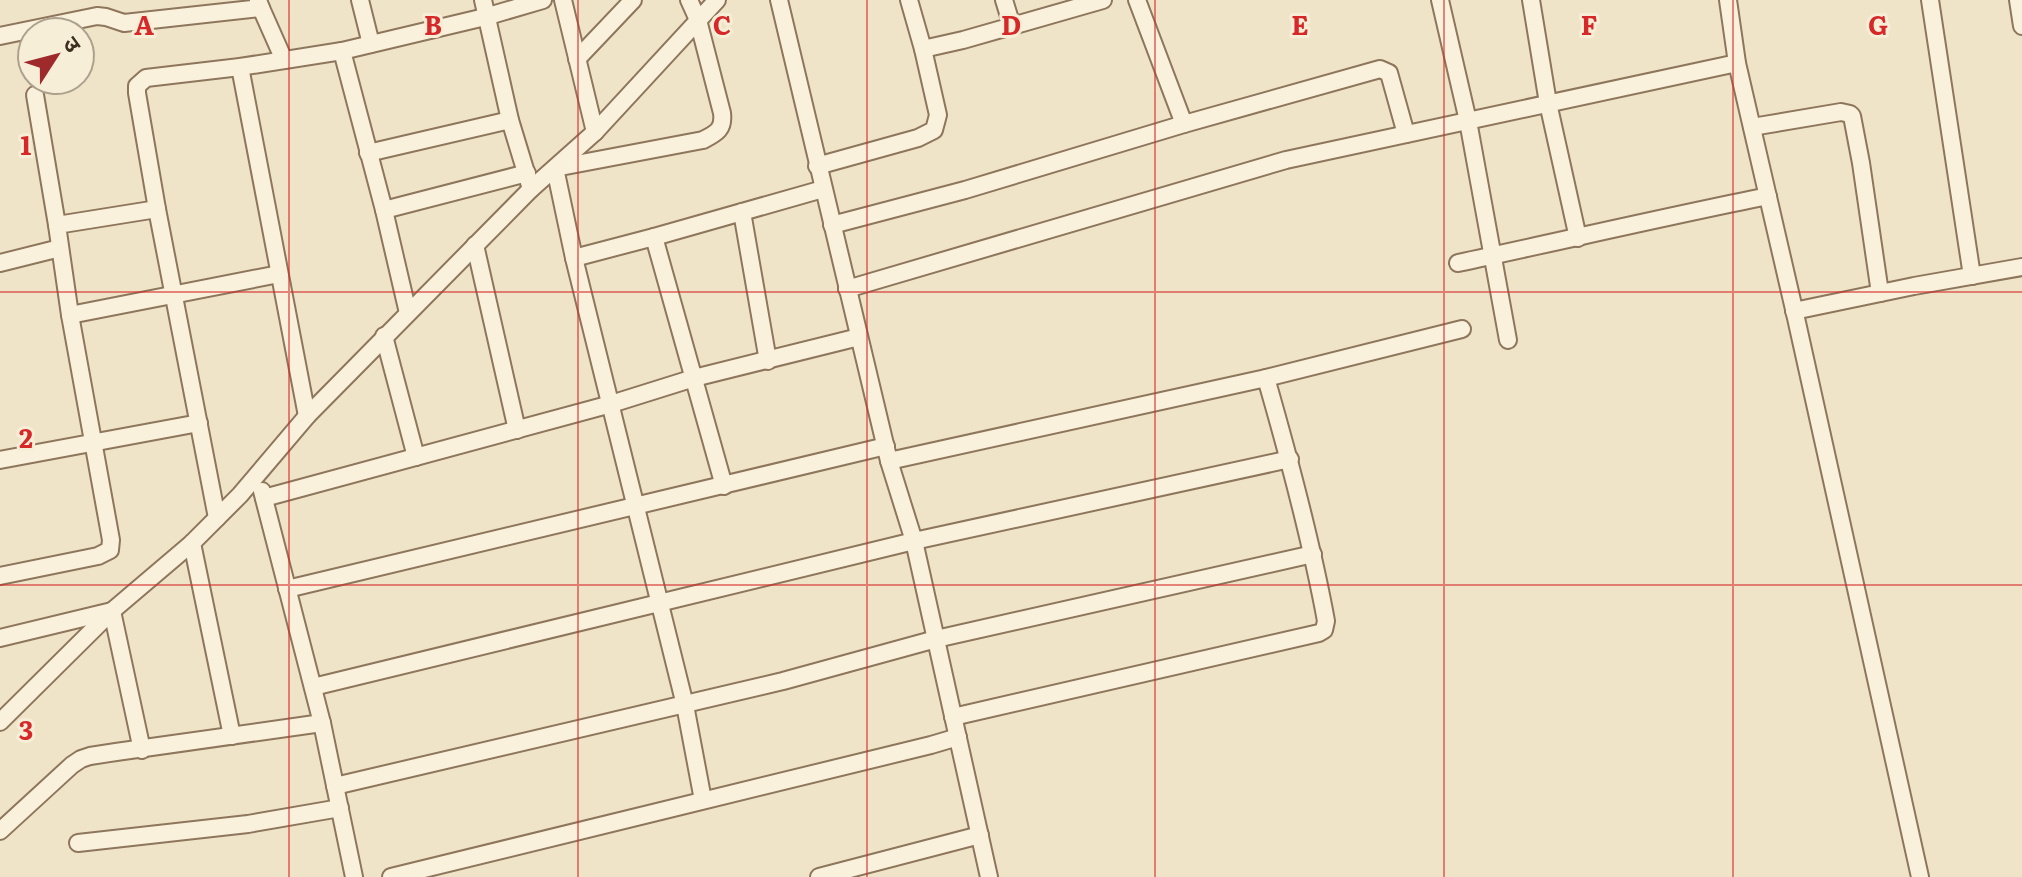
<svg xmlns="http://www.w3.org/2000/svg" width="2022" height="877" viewBox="0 0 2022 877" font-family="Literata,'Noto Sans Devanagari',serif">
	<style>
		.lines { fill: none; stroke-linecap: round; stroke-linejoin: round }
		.street-casing { stroke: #8d765c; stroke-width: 20 }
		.street { stroke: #faf1dc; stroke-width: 16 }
		.grid { fill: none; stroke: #d62828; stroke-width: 2; stroke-opacity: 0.55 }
		.grid-label { font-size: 26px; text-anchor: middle; font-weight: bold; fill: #d62828; stroke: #f7eed8; stroke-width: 6; stroke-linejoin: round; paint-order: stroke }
	</style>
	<rect width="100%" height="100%" fill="#f0e4c8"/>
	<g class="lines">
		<g class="street-casing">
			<g id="street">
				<path d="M360,0L371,44"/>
				<path d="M483,0L510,120L531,189"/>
				<path d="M563,0L595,132"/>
				<path d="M689,0L698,20L722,113C724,129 717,133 703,140L555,168L574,258L685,705L703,800"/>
				<path d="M779,0L889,461L914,541L989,877"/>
				<path d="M909,0L923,49"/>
				<path d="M1004,0L1012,26"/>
				<path d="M1137,0L1184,124"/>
				<path d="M1440,0L1468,121L1508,340"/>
				<path d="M1531,0L1548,103L1578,238"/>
				<path d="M1728,0L1737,63L1796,318L1920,877"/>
				<path d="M1930,0L1972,276"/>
				<path d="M2018,0L2022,26"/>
				<path d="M261,8L284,60"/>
				<path d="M0,36L97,16L106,17L124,23L261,8L258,0"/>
				<path d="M577,59L633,0"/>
				<path d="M35,95L57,225"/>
				<path d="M1752,127L1841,112L1850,114L1852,116L1861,163L1880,293"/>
				<path d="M368,153L510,120"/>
				<path d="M817,166L918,138L934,130L938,115L923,49L963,40L1103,0"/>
				<path d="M384,210L527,173"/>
				<path d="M742,212L768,361"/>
				<path d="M832,225L965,190L1184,124L1380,69L1389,73L1406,134"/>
				<path d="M654,237L724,486"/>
				<path d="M475,245L517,430"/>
				<path d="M574,258L654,237L823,189"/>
				<path d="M0,263L60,248"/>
				<path d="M1458,263C1561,241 1664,217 1768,196"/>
				<path d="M847,289L1286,160L1737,63"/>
				<path d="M1794,311L1914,286L2022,267"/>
				<path d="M408,313L384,210L342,51L485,17L543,0"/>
				<path d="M70,315L279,274"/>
				<path d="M384,336L416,457"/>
				<path d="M1266,378L1462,329"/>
				<path d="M307,416L240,67L342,51"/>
				<path d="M0,460L199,423"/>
				<path d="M889,461L1266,378C1289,458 1311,539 1326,621L1324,630L1319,633L953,717"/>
				<path d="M262,491L322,723L354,877"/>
				<path d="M264,498L611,404L694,378L859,337"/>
				<path d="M217,518L157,209L137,93V86L146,78L240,67"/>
				<path d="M192,543L232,736"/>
				<path d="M0,576L98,556L110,550L111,540L70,315L57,225L157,209"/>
				<path d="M287,589L886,446"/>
				<path d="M0,638L112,611L142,750"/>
				<path d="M313,687L914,541L1290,459"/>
				<path d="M0,722L112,611L192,543L240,495L307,416L531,189L595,132L717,0"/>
				<path d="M335,786L783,681L936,639L1313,554"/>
				<path d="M0,831L72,765L81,759L90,756L116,752L322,723"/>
				<path d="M78,843L248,824L340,808"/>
				<path d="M391,877C571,834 751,788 931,745L958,737"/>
				<path d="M819,877L980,835"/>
			</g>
		</g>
		<use href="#street" class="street"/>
	</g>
	<path class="grid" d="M289,0V877M578,0V877M867,0V877M1155,0V877M1444,0V877M1733,0V877M0,292H2022M0,585H2022"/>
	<g class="grid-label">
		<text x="144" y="35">A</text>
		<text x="433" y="35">B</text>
		<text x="722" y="35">C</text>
		<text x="1011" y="35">D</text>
		<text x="1300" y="35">E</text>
		<text x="1589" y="35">F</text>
		<text x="1878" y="35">G</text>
		<text x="26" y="155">1</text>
		<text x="26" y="448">2</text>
		<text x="26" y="740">3</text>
	</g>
	<g transform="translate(56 56) rotate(54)"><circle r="38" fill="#f7eed8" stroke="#ada18e" stroke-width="2"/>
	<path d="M0-6L14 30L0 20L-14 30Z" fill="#9e2a2b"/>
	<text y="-12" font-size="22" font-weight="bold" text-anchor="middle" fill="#3d2e20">उ</text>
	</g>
</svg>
